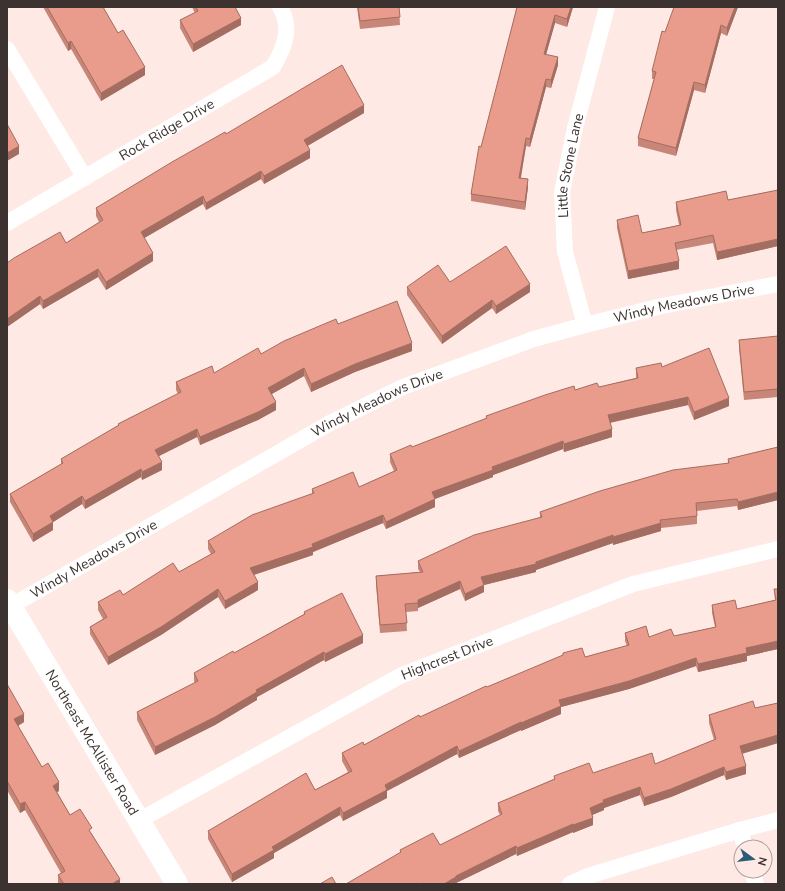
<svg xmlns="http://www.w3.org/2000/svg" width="785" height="891" viewBox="0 0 785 891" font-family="'Nunito Sans',sans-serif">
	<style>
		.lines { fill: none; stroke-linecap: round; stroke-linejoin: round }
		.street { stroke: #fff; stroke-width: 16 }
		.secondary { stroke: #fff; stroke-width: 22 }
		.wall { fill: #c88678 }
		.shaded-wall { fill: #a36d61 }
		.building { fill: #e99c8b; stroke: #a36d61 }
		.labels { text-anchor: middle; stroke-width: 4; stroke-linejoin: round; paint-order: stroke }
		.street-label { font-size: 14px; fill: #3c3230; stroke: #fee9e4 }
	</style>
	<rect width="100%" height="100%" fill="#fee9e4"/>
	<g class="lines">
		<g class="street">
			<path d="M7,49L85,178"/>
			<path id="s1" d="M7,223L273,67C285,47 292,28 280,7"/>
			<path id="s2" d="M585,325L565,252L562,192L575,128L607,7"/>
			<path id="s3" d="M11,606L330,423L403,387L534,339L585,325L662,306L778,284"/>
			<path id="s4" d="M138,821L400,676L633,584L778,549"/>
			<path d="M740,830L745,847"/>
			<path d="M752,871L756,884"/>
			<path d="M570,884L588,876L740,830L778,820"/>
		</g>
		<path class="secondary" id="s5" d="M7,600L177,884"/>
	</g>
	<g class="wall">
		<path d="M43,7H103L118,33L145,75L101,101L71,49L68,51Z"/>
		<path d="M192,7H235L241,25L193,52L180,28V20L195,13Z"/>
		<path d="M357,7H399L400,25L360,29Z"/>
		<path d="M516,7H573L567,27L555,23L546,54L558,65L551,88L546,87L530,147L526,146L521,178L528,187L525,210L471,201V194L481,147L516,12Z"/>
		<path d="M738,7L727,36L721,33L705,93L694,90L676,156L638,146V138L654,79H652V71L665,32Z"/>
		<path d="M364,113L307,146L310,158L264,184L261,179L206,210L203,204L144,238L153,261L106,290L98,277L43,309L40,304L7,327V263L66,243L99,222L96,216V208L226,134Z"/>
		<path d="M778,190V246L717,260L713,243L676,250L679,269L628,279L617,228V220L642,233L679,225L676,210V202L728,200Z"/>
		<path d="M450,282L530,292L496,314L492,308L442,344L407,295V287Z"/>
		<path d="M338,324L412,351L355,372L311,392L304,376L272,394L276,410L258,420L200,445L197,437L159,456L162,470L142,480L141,477L85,509L82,504L53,522V530L33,542L10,502V494L61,464V459L118,426V424L178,394L176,390V382L214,373Z"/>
		<path d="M778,336V397L744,400L739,348V340Z"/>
		<path d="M662,367L729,406L694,420L688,405L610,423L612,437L564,452L563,449L493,475V477L435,499V507L386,529L383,523L313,552V555L254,575L258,590L225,609L218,597L161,635L108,665L90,634V627L103,619L98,610V602L123,595L179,572L211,554L208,549V541L312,494V489L359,487L394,471L390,462V454L412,447L486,419V416L575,390L599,387L636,378V368Z"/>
		<path d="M778,447V500L738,510L737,506L697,511V524L661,528V531L613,545V543L536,570V572L484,585V592L465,601L460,589L418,608V611L406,612L407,631L380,633L376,584V576L420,572L418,569V561L540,517V512L728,463V459Z"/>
		<path d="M774,589H778V649L747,656V661L698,672L696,666L629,689L561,707V714L521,731V730L459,758L457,754L387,791V798L343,821L340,815L274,853V858L232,882L208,839V831L315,790L348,772L342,761V753L364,745L420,717L487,687L563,656V653L585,657L627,646L625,641V633L649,637L674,636L715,627L712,613V605L737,609L775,600Z"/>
		<path d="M304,612L363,643L325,662L324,660L257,697V700L215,725L155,755L137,720V712L195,683L194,681V673L234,653L304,614Z"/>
		<path d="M7,684L24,722L18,726L42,767L59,791L57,792L70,815L92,834L120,884H58V875L61,873L25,810L20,813L7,790Z"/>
		<path d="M778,703V743L742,754L746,774L726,780L724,775L671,797L644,806L640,795L604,808V810L592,815L593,825L573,833V832L517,856L516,854L456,883V884H346L400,853V850L440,845L500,815L498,811V803L554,779V776L593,773L655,764L714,740L709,723V715L755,708Z"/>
	</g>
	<g class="shaded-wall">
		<path d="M571,7H573L567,27V19Z"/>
		<path d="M735,7H738L727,36V28Z"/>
		<path d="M555,15V23L544,62V54Z"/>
		<path d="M241,18V25L193,52V44Z"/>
		<path d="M721,25V33L705,93V85Z"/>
		<path d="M71,41V49L68,51V43Z"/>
		<path d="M558,57V65L551,88V80Z"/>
		<path d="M145,67V75L101,101V93Z"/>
		<path d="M546,79V87L530,147V139Z"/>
		<path d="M694,82V90L676,156V148Z"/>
		<path d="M364,105V113L304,148V140Z"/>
		<path d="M526,138V146L519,186V178Z"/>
		<path d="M19,146V154L7,161V153Z"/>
		<path d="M310,150V158L264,184V176Z"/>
		<path d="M261,171V179L206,210V203Z"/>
		<path d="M528,179V187L525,210V202Z"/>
		<path d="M203,196V204L141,240V232Z"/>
		<path d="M778,239V246L717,260V252Z"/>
		<path d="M153,253V261L106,290V282Z"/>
		<path d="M679,261V269L628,279V271Z"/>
		<path d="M98,269V277L43,309V301Z"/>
		<path d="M530,284V292L496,314V306Z"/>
		<path d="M40,296V304L7,327V319Z"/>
		<path d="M492,300V308L442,344V336Z"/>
		<path d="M412,343V351L355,372L311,392V384L355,364Z"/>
		<path d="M304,368V376L268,396V388Z"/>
		<path d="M688,397V405L608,423V415Z"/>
		<path d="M729,398V406L694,420V412Z"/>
		<path d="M276,402V410L258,420L200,445V437Z"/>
		<path d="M197,429V437L155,458V450Z"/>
		<path d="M612,429V437L564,452V444Z"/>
		<path d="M563,441V449L493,475V477L432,500V492L492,467Z"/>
		<path d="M162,462V470L142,480V472Z"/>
		<path d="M141,469V477L85,509V501Z"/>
		<path d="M778,492V500L738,510V502Z"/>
		<path d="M82,496V504L50,524V516Z"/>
		<path d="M435,499V507L386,529V522Z"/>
		<path d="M383,515V523L313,552V555L250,576V568L312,544Z"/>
		<path d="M53,522V530L33,542V534Z"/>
		<path d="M661,523V531L613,545V537Z"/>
		<path d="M613,535V543L536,570V572L484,585V592L465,601V594L481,577L536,562Z"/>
		<path d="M460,581V589L418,608V600Z"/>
		<path d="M258,582V590L225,609V601Z"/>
		<path d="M218,589V597L161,635L108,665V657Z"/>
		<path d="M363,635V643L325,662V654Z"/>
		<path d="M778,641V649L747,656V661L698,672V664L746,648Z"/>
		<path d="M324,652V660L257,697V700L215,725L155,755V747L256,690Z"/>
		<path d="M696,658V666L629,689L561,707V714L521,731V723L559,700Z"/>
		<path d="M24,714V722L14,728V719Z"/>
		<path d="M521,722V730L459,758V751Z"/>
		<path d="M778,735V743L740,754V746Z"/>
		<path d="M457,746V754L387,791V798L343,821V813L385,785Z"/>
		<path d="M746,766V774L726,780V772Z"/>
		<path d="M724,767V775L671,797L644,806V798Z"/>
		<path d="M59,782V791L53,794V786Z"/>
		<path d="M640,787V795L604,808V810L590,816V808L603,800Z"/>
		<path d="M25,802V810L20,813V804Z"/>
		<path d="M340,807V815L274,853V858L232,882V874L272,847Z"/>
		<path d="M593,818V825L573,833V825Z"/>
		<path d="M573,824V832L517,856V848Z"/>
		<path d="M516,846V854L456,883V884H444L456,876Z"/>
		<path d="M120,879V884H112Z"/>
	</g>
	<g class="building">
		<path d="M47,7H103L118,33L123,30L145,67L101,93L71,41L68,43Z"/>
		<path d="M196,7H235L241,18L193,44L180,20L198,11Z"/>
		<path d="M358,7H399L400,17L360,21Z"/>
		<path d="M517,7H571L567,19L555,15L544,54L558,57L551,80L546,79L530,139L526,138L519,178L528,179L525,202L471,194L479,146L481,147Z"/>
		<path d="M674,7H735L727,28L721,25L705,85L694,82L676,148L638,138L656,72L652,71L662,31L665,32Z"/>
		<path d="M342,65L364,105L304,140L310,150L264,176L261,171L206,203L203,196L141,232L153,253L106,282L98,269L43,301L40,296L7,319V263L14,258L60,232L66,243L103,220L96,208L172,162L225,132L226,134Z"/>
		<path d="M7,124L19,146L7,153Z"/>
		<path d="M778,190V239L717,252L713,235L675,243L679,261L628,271L617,220L638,215L642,233L681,225L676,202L726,191L728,200Z"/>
		<path d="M506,246L530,284L496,306L492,300L442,336L407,287L438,265L450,282Z"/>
		<path d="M397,301L412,343L355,364L311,384L304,368L268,388L276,402L258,412L200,437L197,429L155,450L162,462L142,472L141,469L85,501L82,496L50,516L53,522L33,534L10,494L63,463L61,459L119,425L118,424L181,392L176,382L212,366L214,373L258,348L261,354L284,341L336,319L338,324Z"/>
		<path d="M778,336V389L744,392L739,340Z"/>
		<path d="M709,348L729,398L694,412L688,397L608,415L612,429L564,444L563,441L492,467L493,470L432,492L435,499L386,522L383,515L312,544L313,547L250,568L258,582L225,601L218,589L161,627L108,657L90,627L107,617L98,602L120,590L123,595L173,563L179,572L215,552L208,541L252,515L314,493L312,489L353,472L359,487L397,470L390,454L411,445L412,447L487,418L486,416L545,395L574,386L575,390L597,383L599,387L638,378L636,368L661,363L662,367Z"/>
		<path d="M778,447V492L738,502L737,499L696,503L697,516L660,520L661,523L613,537V535L536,562V564L481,577L484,585L465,594L460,581L418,600V603L405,604L407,623L380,625L376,576L423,572L418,561L474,535L542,517L540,512L600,491L673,470L729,463L728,459Z"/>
		<path d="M774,589H778V641L746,648L747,653L698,664L696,658L629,681L559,700L561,706L521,723V722L459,751L457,746L385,785L387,790L343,813L340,807L272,847L274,850L232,874L208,831L306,773L315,790L352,771L342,753L363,742L364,745L419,715L420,717L486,686L487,687L563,655V653L582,648L585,657L629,645L625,633L646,626L649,637L671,629L674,636L716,627L712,605L735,600L737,609L776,600Z"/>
		<path d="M342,593L363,635L325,654L324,652L256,690L257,692L215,717L155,747L137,712L198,681L194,673L233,651L234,653L305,614L304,612Z"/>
		<path d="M7,684L24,714L14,719L42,767L48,763L59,782L53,786L70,815L80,809L92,828L89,830L120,879L112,884H64L58,875L65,871L25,802L20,804L7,781Z"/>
		<path d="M753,701L755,708L778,703V735L740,746L746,766L726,772L724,767L671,789L644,798L640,787L603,800L604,802L590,808L593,818L573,825V824L517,848L516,846L456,876V877L444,884H417V883L415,884H346L401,852L400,850L433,833L440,845L502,814L498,803L555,779L554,776L589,763L593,773L652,753L655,764L716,739L709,715Z"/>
		<path d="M332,877L336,884H320Z"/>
	</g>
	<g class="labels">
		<g class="street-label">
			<text dy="5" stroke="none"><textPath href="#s1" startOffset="185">Rock Ridge Drive</textPath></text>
			<text dy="5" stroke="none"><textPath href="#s2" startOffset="163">Little Stone Lane</textPath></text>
			<text dy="5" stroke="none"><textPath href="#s3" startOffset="743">Windy Meadows Drive</textPath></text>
			<text dy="5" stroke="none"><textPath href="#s3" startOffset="419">Windy Meadows Drive</textPath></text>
			<text dy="5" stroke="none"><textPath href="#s3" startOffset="95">Windy Meadows Drive</textPath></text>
			<text dy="5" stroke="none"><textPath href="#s4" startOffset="350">Highcrest Drive</textPath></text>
			<text dy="5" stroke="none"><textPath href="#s5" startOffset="166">Northeast McAllister Road</textPath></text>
		</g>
	</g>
	<rect width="785" height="891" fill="none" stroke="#3c3230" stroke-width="16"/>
	<g transform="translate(753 859) rotate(105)"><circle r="19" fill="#fee9e4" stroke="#b0a09c"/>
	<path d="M0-3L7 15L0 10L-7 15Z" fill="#2c5b7a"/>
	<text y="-6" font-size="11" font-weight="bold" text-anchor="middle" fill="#3c3230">N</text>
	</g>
</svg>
